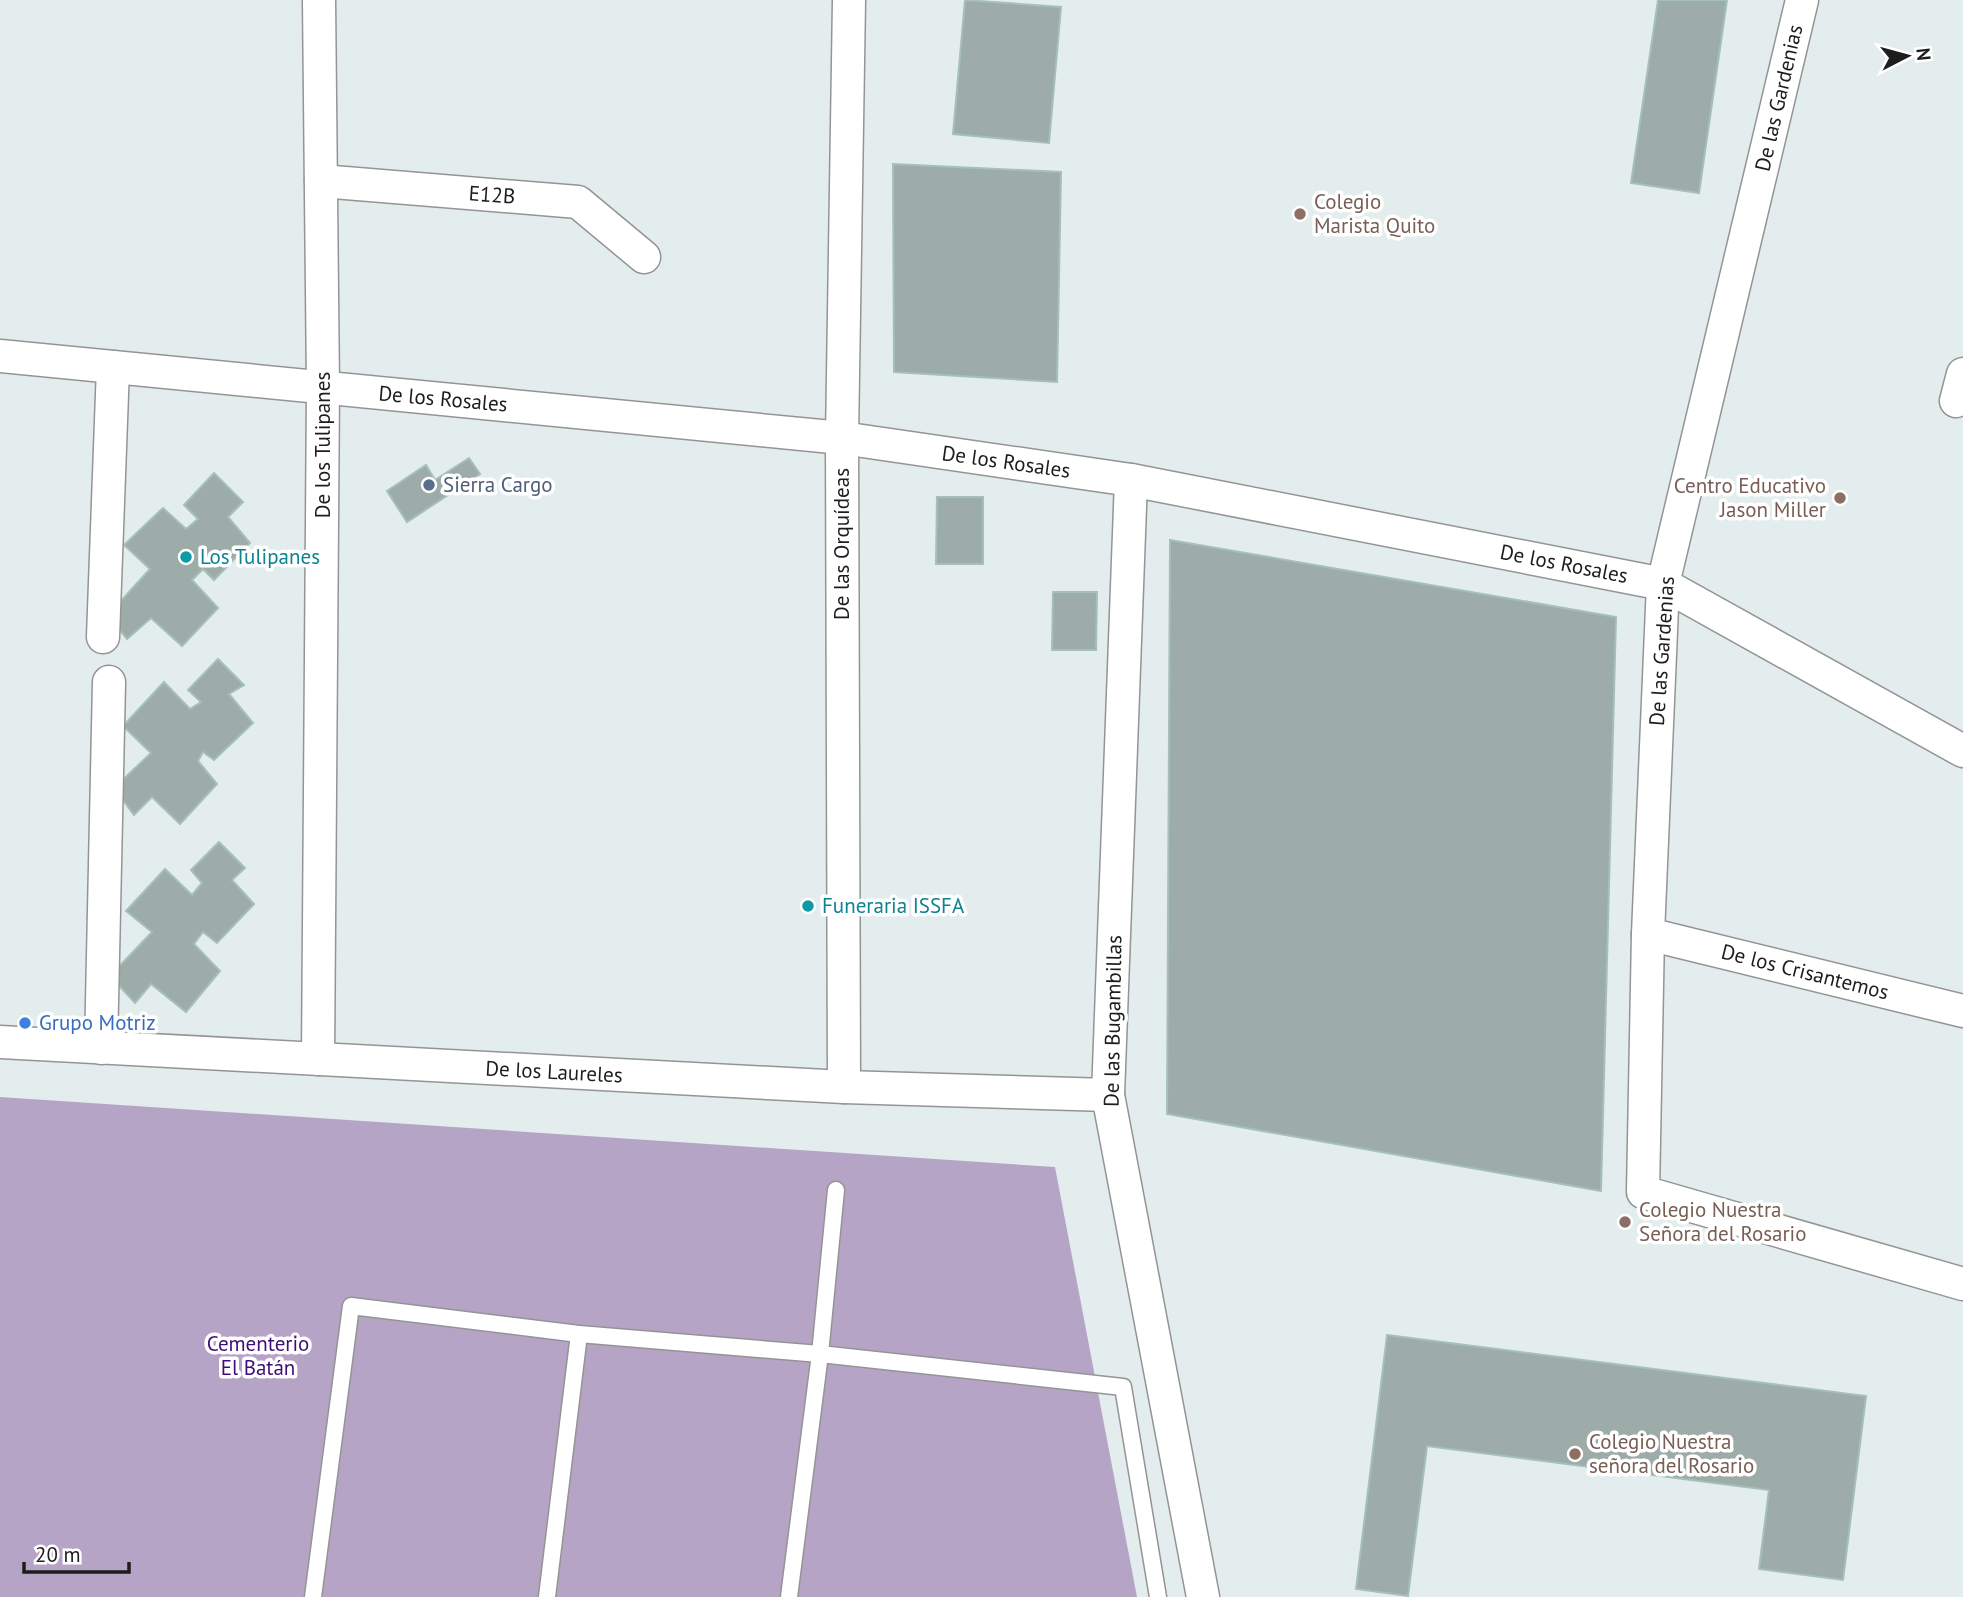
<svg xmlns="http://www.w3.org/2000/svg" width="1963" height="1597" viewBox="0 0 1963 1597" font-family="'PT Sans',sans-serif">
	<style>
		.cemetery { fill: #b6a4c6 }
		.building { fill: #9eaca9; stroke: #a5bfba; stroke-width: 2 }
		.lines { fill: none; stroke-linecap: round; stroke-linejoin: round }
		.service-casing { stroke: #949494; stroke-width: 19 }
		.minor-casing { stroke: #949494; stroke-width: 35 }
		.service { stroke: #fff; stroke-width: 16 }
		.minor { stroke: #fff; stroke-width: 32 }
		.education-dot { fill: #8d6e63; stroke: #fff; stroke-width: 2.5 }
		.service-dot { fill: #5c6f8a; stroke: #fff; stroke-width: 2.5 }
		.culture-dot { fill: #0f9aa8; stroke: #fff; stroke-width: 2.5 }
		.shop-dot { fill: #3f7fe0; stroke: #fff; stroke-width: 2.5 }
		.labels { text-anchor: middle; stroke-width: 7; stroke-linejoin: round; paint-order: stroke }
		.street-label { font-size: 21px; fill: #1d1d1d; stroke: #fff }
		.education-label { font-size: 21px; fill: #785e54; stroke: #fff; text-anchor: start }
		.service-label { font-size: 21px; fill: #4e5e75; stroke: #fff; text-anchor: start }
		.culture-label { font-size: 21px; fill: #0d838f; stroke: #fff; text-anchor: start }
		.shop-label { font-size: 21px; fill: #366cbe; stroke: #fff; text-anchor: start }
		.park-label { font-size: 21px; fill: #3d0e77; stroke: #fff }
	</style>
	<rect width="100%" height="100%" fill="#e3edee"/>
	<path class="cemetery" d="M0,1097L1055,1167L1137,1597H0Z"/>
	<g class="building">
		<path d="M965,0L1061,7L1049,143L953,134Z"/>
		<path d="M1658,0H1727L1699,193L1631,183Z"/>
		<path d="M893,164L1061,172L1057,382L894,372Z"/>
		<path d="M469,458L480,474L407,522L387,491L426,465L435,480Z"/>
		<path d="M214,473L243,502L228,517L250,543L214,580L203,569L192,580L218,608L182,646L151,618L127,639L108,615L150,569L124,545L163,508L186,529L198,519L184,505Z"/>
		<path d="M937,497H983V564H936Z"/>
		<path d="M1170,540L1616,617L1601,1191L1167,1114Z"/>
		<path d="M1053,592H1097L1096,650H1052Z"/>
		<path d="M218,659L244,685L229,694L253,723L214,760L203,752L198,761L217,784L180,824L152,797L134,815L114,788L151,753L123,726L164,682L190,709L201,702L188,690Z"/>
		<path d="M219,842L245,868L232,880L254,904L217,943L203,932L194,944L220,971L186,1012L151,984L135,1003L110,976L152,932L126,911L165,869L192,895L202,883L191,870Z"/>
		<path d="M1387,1335L1866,1396L1843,1580L1759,1569L1769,1490L1427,1446L1408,1596L1356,1589Z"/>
	</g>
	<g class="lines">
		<g class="service-casing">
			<g id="service">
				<path d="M313,1597L351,1306L579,1334L820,1354L1123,1387L1158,1597"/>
				<path d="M547,1597L579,1334"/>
				<path d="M789,1597L820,1354L836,1190"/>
			</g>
		</g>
		<g class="minor-casing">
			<g id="minor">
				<path d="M1802,0L1663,584L1648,934L1643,1192L1963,1284"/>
				<path d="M321,181L578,202L644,257"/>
				<path d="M0,356L842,438L1131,480L1663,584L1963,751"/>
				<path d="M1956,401L1963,374"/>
				<path d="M1131,480L1108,1095L1203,1597"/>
				<path d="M103,637L113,367"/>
				<path d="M1648,934L1963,1011"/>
				<path d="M0,1042L844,1087L1108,1095"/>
				<path d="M101,1048L109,682"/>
				<path d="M318,1059L323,388L319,0"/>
				<path d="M844,1087L842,438L849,0"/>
			</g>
		</g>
		<use href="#service" class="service"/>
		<use href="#minor" class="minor"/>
	</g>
	<g class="education-dot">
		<circle cx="1300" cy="214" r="7"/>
		<circle cx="1840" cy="498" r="7"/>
		<circle cx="1625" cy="1222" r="7"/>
		<circle cx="1575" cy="1454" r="7"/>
	</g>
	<circle class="service-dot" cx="429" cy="485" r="7"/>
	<g class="culture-dot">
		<circle cx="186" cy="557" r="7"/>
		<circle cx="808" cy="906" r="7"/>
	</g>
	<circle class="shop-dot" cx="25" cy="1023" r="7"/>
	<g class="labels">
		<g class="street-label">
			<text transform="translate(1779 98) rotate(-77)" y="7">De las Gardenias</text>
			<text transform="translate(492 195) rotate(4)" y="7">E12B</text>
			<text transform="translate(443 399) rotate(5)" y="7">De los Rosales</text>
			<text transform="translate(323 445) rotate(-90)" y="7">De los Tulipanes</text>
			<text transform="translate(1006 462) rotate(8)" y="7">De los Rosales</text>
			<text transform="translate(842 544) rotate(-90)" y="7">De las Orquídeas</text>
			<text transform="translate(1564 564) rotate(11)" y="7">De los Rosales</text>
			<text transform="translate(1662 651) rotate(-86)" y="7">De las Gardenias</text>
			<text transform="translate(1805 972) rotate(14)" y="7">De los Crisantemos</text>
			<text transform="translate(1113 1021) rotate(-89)" y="7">De las Bugambillas</text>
			<text transform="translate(554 1072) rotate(3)" y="7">De los Laureles</text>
		</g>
		<g class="education-label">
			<text x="1314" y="209">Colegio<tspan x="1314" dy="24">Marista Quito</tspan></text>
			<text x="1826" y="493" text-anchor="end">Centro Educativo<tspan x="1826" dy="24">Jason Miller</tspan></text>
			<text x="1639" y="1217">Colegio Nuestra<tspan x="1639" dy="24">Señora del Rosario</tspan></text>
			<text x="1589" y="1449">Colegio Nuestra<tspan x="1589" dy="24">señora del Rosario</tspan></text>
		</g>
		<g class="service-label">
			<text x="443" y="492">Sierra Cargo</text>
		</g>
		<g class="culture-label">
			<text x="200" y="564">Los Tulipanes</text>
			<text x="822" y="913">Funeraria ISSFA</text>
		</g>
		<g class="shop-label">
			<text x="39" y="1030">Grupo Motriz</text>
		</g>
		<g class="park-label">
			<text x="258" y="1351">Cementerio<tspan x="258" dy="24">El Batán</tspan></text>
		</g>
	</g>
	<g transform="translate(1907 56) rotate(84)" stroke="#ffffff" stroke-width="5" paint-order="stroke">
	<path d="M0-5L12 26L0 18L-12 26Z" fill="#1d1d1d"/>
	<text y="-10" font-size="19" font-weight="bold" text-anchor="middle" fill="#1d1d1d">N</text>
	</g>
	<path d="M24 1562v10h105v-10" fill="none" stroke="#1d1d1d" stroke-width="3.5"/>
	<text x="35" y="1562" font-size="21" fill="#1d1d1d" stroke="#ffffff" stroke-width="5" paint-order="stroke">20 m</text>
</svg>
